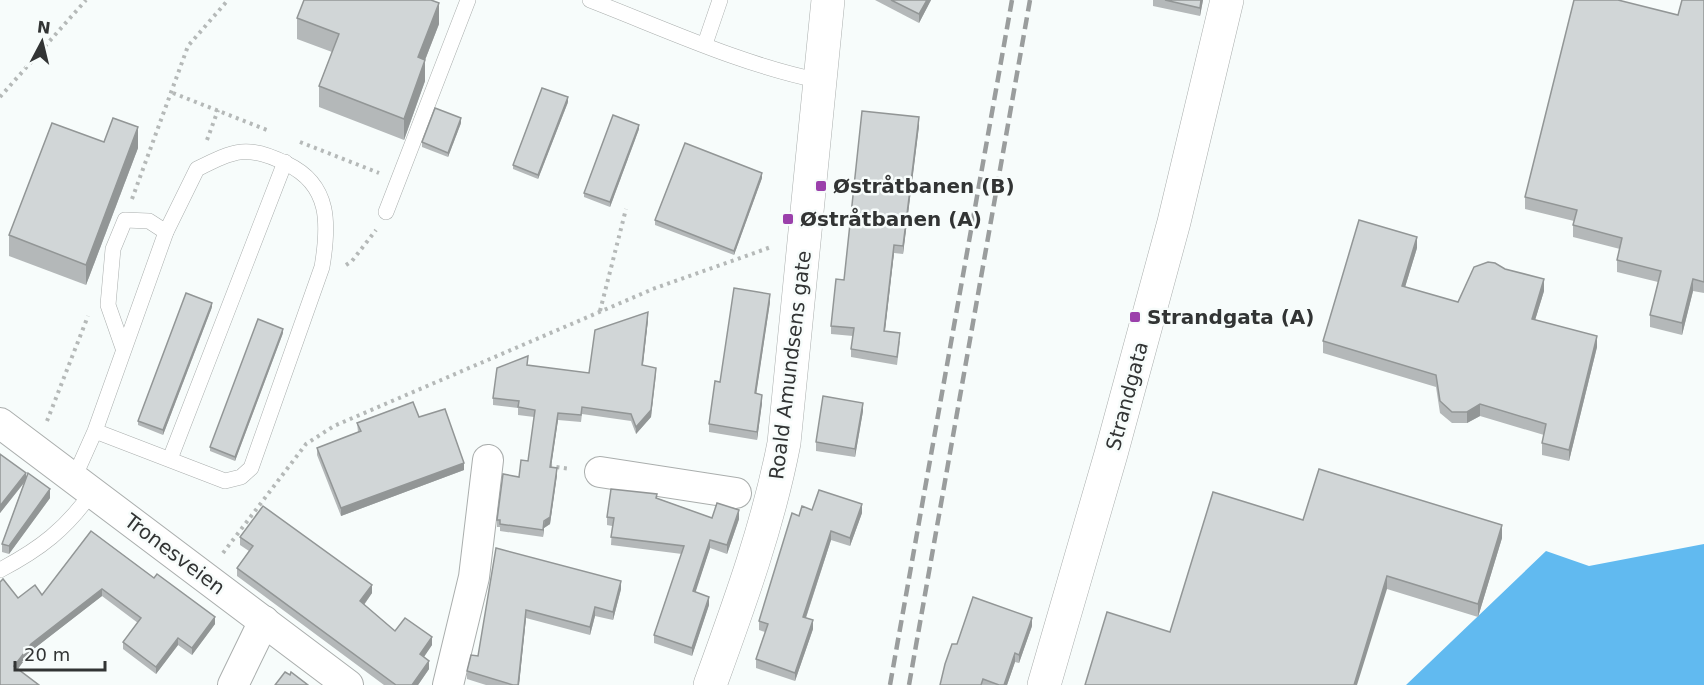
<svg xmlns="http://www.w3.org/2000/svg" width="1704" height="685" viewBox="0 0 1704 685" font-family="'DejaVu Sans',sans-serif">
	<style>
		.water { fill: #61baf0 }
		.lines { fill: none; stroke-linecap: round; stroke-linejoin: round }
		.service-casing { stroke: #aaaead; stroke-width: 16 }
		.minor-casing { stroke: #aaaead; stroke-width: 32 }
		.tertiary-casing { stroke: #aaaead; stroke-width: 34 }
		.primary-casing { stroke: #aaaead; stroke-width: 34 }
		.path { stroke: #b5b9b8; stroke-width: 4; stroke-dasharray: 3 4.5; stroke-linecap: butt }
		.service { stroke: #fff; stroke-width: 15 }
		.minor { stroke: #fff; stroke-width: 30 }
		.tertiary { stroke: #fff; stroke-width: 33 }
		.primary { stroke: #fff; stroke-width: 33 }
		.rail { stroke: #9a9d9d; stroke-width: 4.5; stroke-dasharray: 12 6; stroke-linecap: butt }
		.wall { fill: #b4b8b9 }
		.shaded-wall { fill: #929696 }
		.building { fill: #d1d6d7; stroke: #929696; stroke-width: 1.5 }
		.poi-dot { fill: #9b40ab; stroke: #f7fcfb; stroke-width: 2 }
		.labels { text-anchor: middle; stroke-width: 5; stroke-linejoin: round; paint-order: stroke }
		.poi-label { font-size: 20px; font-weight: bold; fill: #323434; stroke: #f7fcfb; text-anchor: start }
		.street-label { font-size: 20px; fill: #323434; stroke: #f7fcfb }
	</style>
	<rect width="100%" height="100%" fill="#f7fcfb"/>
	<path class="water" d="M1704,544V685H1406L1546,551L1589,566Z"/>
	<g class="lines">
		<g class="service-casing">
			<g id="service">
				<path d="M590,0C665,29 742,65 821,81"/>
				<path d="M705,44L720,0"/>
				<path d="M386,212L468,0"/>
				<path d="M123,348L108,305L113,249L125,220L149,221L166,232"/>
				<path d="M170,459L285,162"/>
				<path d="M74,478L95,431L166,232L197,169C235,150 248,144 287,164C331,185 329,225 322,267L251,468L241,477L225,481L95,431"/>
				<path d="M0,570C40,549 66,529 92,492"/>
			</g>
		</g>
		<g class="minor-casing">
			<g id="minor">
				<path d="M0,423L348,685"/>
				<path d="M600,472L736,493"/>
				<path d="M233,685L264,621"/>
				<path d="M448,685L474,577L488,460"/>
			</g>
		</g>
		<g class="tertiary-casing">
			<path id="tertiary" d="M710,685C739,605 768,526 784,443L828,0"/>
		</g>
		<g class="primary-casing">
			<path id="primary" d="M1044,685L1111,454L1174,222L1227,0"/>
		</g>
		<g class="path">
			<path d="M173,93L267,130"/>
			<path d="M0,97L86,0"/>
			<path d="M207,140L218,110"/>
			<path d="M300,142L379,173"/>
			<path d="M132,199L188,46L228,0"/>
			<path d="M346,265L352,261L376,230"/>
			<path d="M600,311L626,209"/>
			<path d="M47,421L88,316"/>
			<path d="M549,466L571,469"/>
			<path d="M223,553L306,444L334,426L653,289L771,247"/>
		</g>
		<use href="#service" class="service"/>
		<use href="#minor" class="minor"/>
		<use href="#tertiary" class="tertiary"/>
		<use href="#primary" class="primary"/>
		<g class="rail">
			<path d="M890,685L1012,0"/>
			<path d="M909,685L1030,0"/>
		</g>
	</g>
	<g class="wall">
		<path d="M875,0H931L919,23Z"/>
		<path d="M1153,0H1203L1200,16L1153,6Z"/>
		<path d="M1704,0V293L1693,291L1682,335L1650,327V315L1658,282L1617,272V260L1620,249L1573,237V225L1574,221L1525,209V197L1678,15Z"/>
		<path d="M297,18L439,24L425,60V81L404,140L319,107V86L332,52L297,39Z"/>
		<path d="M568,102L538,179L513,169V165Z"/>
		<path d="M461,123L448,157L422,147V142Z"/>
		<path d="M919,126L903,254L894,253L885,331L900,341L897,365L851,357V349L853,336L831,334V326L844,280Z"/>
		<path d="M639,129L610,207L584,197V193Z"/>
		<path d="M104,142L138,148L86,285L9,256V235Z"/>
		<path d="M762,178L734,255L655,225V220Z"/>
		<path d="M1417,248L1405,287L1458,302L1544,291L1535,320L1597,347L1569,461L1542,455V443L1544,435L1480,416L1467,423H1452L1440,413L1436,387L1323,353V341Z"/>
		<path d="M770,302L756,394L762,403L757,440L709,432V424L720,382Z"/>
		<path d="M212,307L163,435L138,425V421Z"/>
		<path d="M648,320L643,365L656,375L651,417L636,434L631,421L582,414L581,422L558,420L551,467L557,475L550,524L544,528L543,537L500,531V527H497V520L519,477L528,461L534,417L518,415V408L493,405V398L589,373Z"/>
		<path d="M283,333L235,461L210,451V447Z"/>
		<path d="M863,411L855,457L816,451V442Z"/>
		<path d="M419,417L464,470L341,516L317,455V448L358,432L357,423Z"/>
		<path d="M0,454L50,498L9,554L2,552V544L24,483L0,513Z"/>
		<path d="M657,498L712,518L739,519L727,554L710,548L695,592L709,605L692,656L654,643V635L682,554L611,545L612,526L607,525V517Z"/>
		<path d="M812,510L862,513L850,546L831,540L806,618L813,629L795,681L756,668V659L765,632L759,630V621Z"/>
		<path d="M1303,520L1502,538L1478,617L1387,589L1170,632Z"/>
		<path d="M91,531L215,624L192,655L178,645L156,674L123,649V642L138,623L102,596L31,651L18,669L0,685L18,598L42,595Z"/>
		<path d="M240,537L372,593L364,605L395,631L432,645L423,657L429,669L418,685H384L237,576V568L249,551L240,545Z"/>
		<path d="M496,548L621,589L613,620L595,616L590,635L526,618L519,685H486L467,679V671L478,656Z"/>
		<path d="M1032,626L1019,663L1015,662L1007,685H940L957,644Z"/>
	</g>
	<g class="shaded-wall">
		<path d="M927,0H931L919,23V14Z"/>
		<path d="M1201,0H1203L1200,16V8Z"/>
		<path d="M439,3V24L418,78V57Z"/>
		<path d="M425,60V81L404,140V119Z"/>
		<path d="M568,97V102L538,179V175Z"/>
		<path d="M919,117V126L903,254V246Z"/>
		<path d="M461,118V123L448,157V153Z"/>
		<path d="M639,125V129L610,207V202Z"/>
		<path d="M138,127V148L86,285V265Z"/>
		<path d="M762,173V178L734,255V251Z"/>
		<path d="M1417,237V248L1402,297V286Z"/>
		<path d="M894,245V253L884,339V331Z"/>
		<path d="M1544,279V291L1532,330V319Z"/>
		<path d="M1693,279V291L1682,335V323Z"/>
		<path d="M770,294V302L755,402V393Z"/>
		<path d="M212,303V307L163,435V430Z"/>
		<path d="M648,312V320L642,372V365Z"/>
		<path d="M283,329V333L235,461V457Z"/>
		<path d="M1597,336V347L1569,461V450Z"/>
		<path d="M656,368L651,417L636,434V427Z"/>
		<path d="M762,395V403L757,440V432Z"/>
		<path d="M863,403V411L855,457V449Z"/>
		<path d="M1480,404V416L1467,423V412Z"/>
		<path d="M558,413V420L550,474V467Z"/>
		<path d="M464,463V470L341,516V508Z"/>
		<path d="M557,468V475L550,524L544,528L543,537V530Z"/>
		<path d="M26,473V480L0,513V506Z"/>
		<path d="M50,489V498L9,554V546Z"/>
		<path d="M862,504V513L850,546V538Z"/>
		<path d="M739,510V519L727,554V545Z"/>
		<path d="M1502,525V538L1478,617V604Z"/>
		<path d="M831,531V540L803,626V617Z"/>
		<path d="M710,540V548L693,600V591Z"/>
		<path d="M1387,576V589L1357,685H1354Z"/>
		<path d="M621,581V589L613,620V612Z"/>
		<path d="M372,585V593L360,610V601Z"/>
		<path d="M102,589V596L31,651L14,674V666L31,644Z"/>
		<path d="M709,597V605L692,656V648Z"/>
		<path d="M595,607V616L590,635V627Z"/>
		<path d="M526,610V618L519,685H518Z"/>
		<path d="M215,617V624L192,655V648Z"/>
		<path d="M1032,618V626L1019,663V655Z"/>
		<path d="M813,620V629L795,681V673Z"/>
		<path d="M432,637V645L420,663V654Z"/>
		<path d="M178,638V645L156,674V667Z"/>
		<path d="M1015,653V662L1007,685H1004Z"/>
		<path d="M429,661V669L418,685H412Z"/>
	</g>
	<g class="building">
		<path d="M304,0H431L439,3L418,57L425,60L404,119L319,86L339,34L297,18Z"/>
		<path d="M891,0H927L919,14Z"/>
		<path d="M1165,0H1201L1200,8Z"/>
		<path d="M1574,0H1618L1678,15L1682,0H1704V282L1693,279L1682,323L1650,315L1661,271L1617,260L1622,238L1573,225L1577,210L1525,197Z"/>
		<path d="M542,88L568,97L538,175L513,165Z"/>
		<path d="M435,108L461,118L448,153L422,142Z"/>
		<path d="M862,111L919,117L903,246L894,245L884,331L900,333L897,357L851,349L854,328L831,326L836,279L844,280Z"/>
		<path d="M613,115L639,125L610,202L584,193Z"/>
		<path d="M113,118L138,127L86,265L9,235L52,123L104,142Z"/>
		<path d="M685,143L762,173L734,251L655,220Z"/>
		<path d="M1359,220L1417,237L1402,286L1458,302L1474,267L1488,262L1495,263L1505,269L1544,279L1532,319L1597,336L1569,450L1542,443L1546,424L1480,404L1467,412H1452L1440,401L1436,375L1323,341Z"/>
		<path d="M734,288L770,294L755,393L762,395L757,432L709,424L715,381L720,382Z"/>
		<path d="M186,293L212,303L163,430L138,421Z"/>
		<path d="M648,312L642,365L656,368L651,410L636,427L631,414L582,407L581,415L558,413L550,467L557,468L550,517L544,521L543,530L500,524V520H497L503,474L519,477L521,460L528,461L535,410L518,407L519,401L493,398L497,368L528,356L527,365L589,373L595,330Z"/>
		<path d="M258,319L283,329L235,457L210,447Z"/>
		<path d="M823,396L863,403L855,449L816,442Z"/>
		<path d="M413,402L419,417L445,409L464,463L341,508L317,448L361,431L357,423Z"/>
		<path d="M0,454L26,473L0,506Z"/>
		<path d="M1319,469L1502,525L1478,604L1387,576L1354,685H1085L1107,612L1170,632L1213,492L1303,520Z"/>
		<path d="M28,473L50,489L9,546L2,544Z"/>
		<path d="M611,489L657,494L656,498L712,518L717,503L739,510L727,545L710,540L693,591L709,597L692,648L654,635L684,546L611,537L614,518L607,517Z"/>
		<path d="M819,490L862,504L850,538L831,531L803,617L813,620L795,673L756,659L768,624L759,621L792,513L799,516L802,506L812,510Z"/>
		<path d="M263,506L372,585L360,601L395,631L405,618L432,637L420,654L429,661L412,685H396L237,568L253,546L240,537Z"/>
		<path d="M91,531L154,578L157,574L215,617L192,648L178,638L156,667L123,642L141,618L102,589L31,644L14,666L39,685H0V582L3,579L18,598L35,585L42,595Z"/>
		<path d="M496,548L621,581L613,612L595,607L590,627L526,610L518,685H513L467,671L471,655L478,656Z"/>
		<path d="M973,597L1032,618L1019,655L1015,653L1004,685H999L983,679L981,685H940L945,664L952,644H957Z"/>
		<path d="M285,672L290,675L291,672L308,685H275Z"/>
	</g>
	<g class="poi-dot">
		<rect x="815" y="180" width="12" height="12" rx="3"/>
		<rect x="782" y="213" width="12" height="12" rx="3"/>
		<rect x="1129" y="311" width="12" height="12" rx="3"/>
	</g>
	<g class="labels">
		<g class="poi-label">
			<text x="833" y="193">Østråtbanen (B)</text>
			<text x="800" y="226">Østråtbanen (A)</text>
			<text x="1147" y="324">Strandgata (A)</text>
		</g>
		<g class="street-label">
			<text transform="translate(790 365) rotate(-83)" y="7">Roald Amundsens gate</text>
			<text transform="translate(1127 396) rotate(-75)" y="7">Strandgata</text>
			<text transform="translate(175 554) rotate(37)" y="7">Tronesveien</text>
		</g>
	</g>
	<g transform="translate(42 42) rotate(7)" stroke="#f7fcfb" stroke-width="4.5" paint-order="stroke">
	<path d="M0-4.5L10 22L0 15L-10 22Z" fill="#323434"/>
	<text y="-9" font-size="16" font-weight="bold" text-anchor="middle" fill="#323434">N</text>
	</g>
	<path d="M15 661v9h90v-9" fill="none" stroke="#323434" stroke-width="3"/>
	<text x="24" y="661" font-size="18" fill="#323434" stroke="#f7fcfb" stroke-width="4.5" paint-order="stroke">20 m</text>
</svg>
